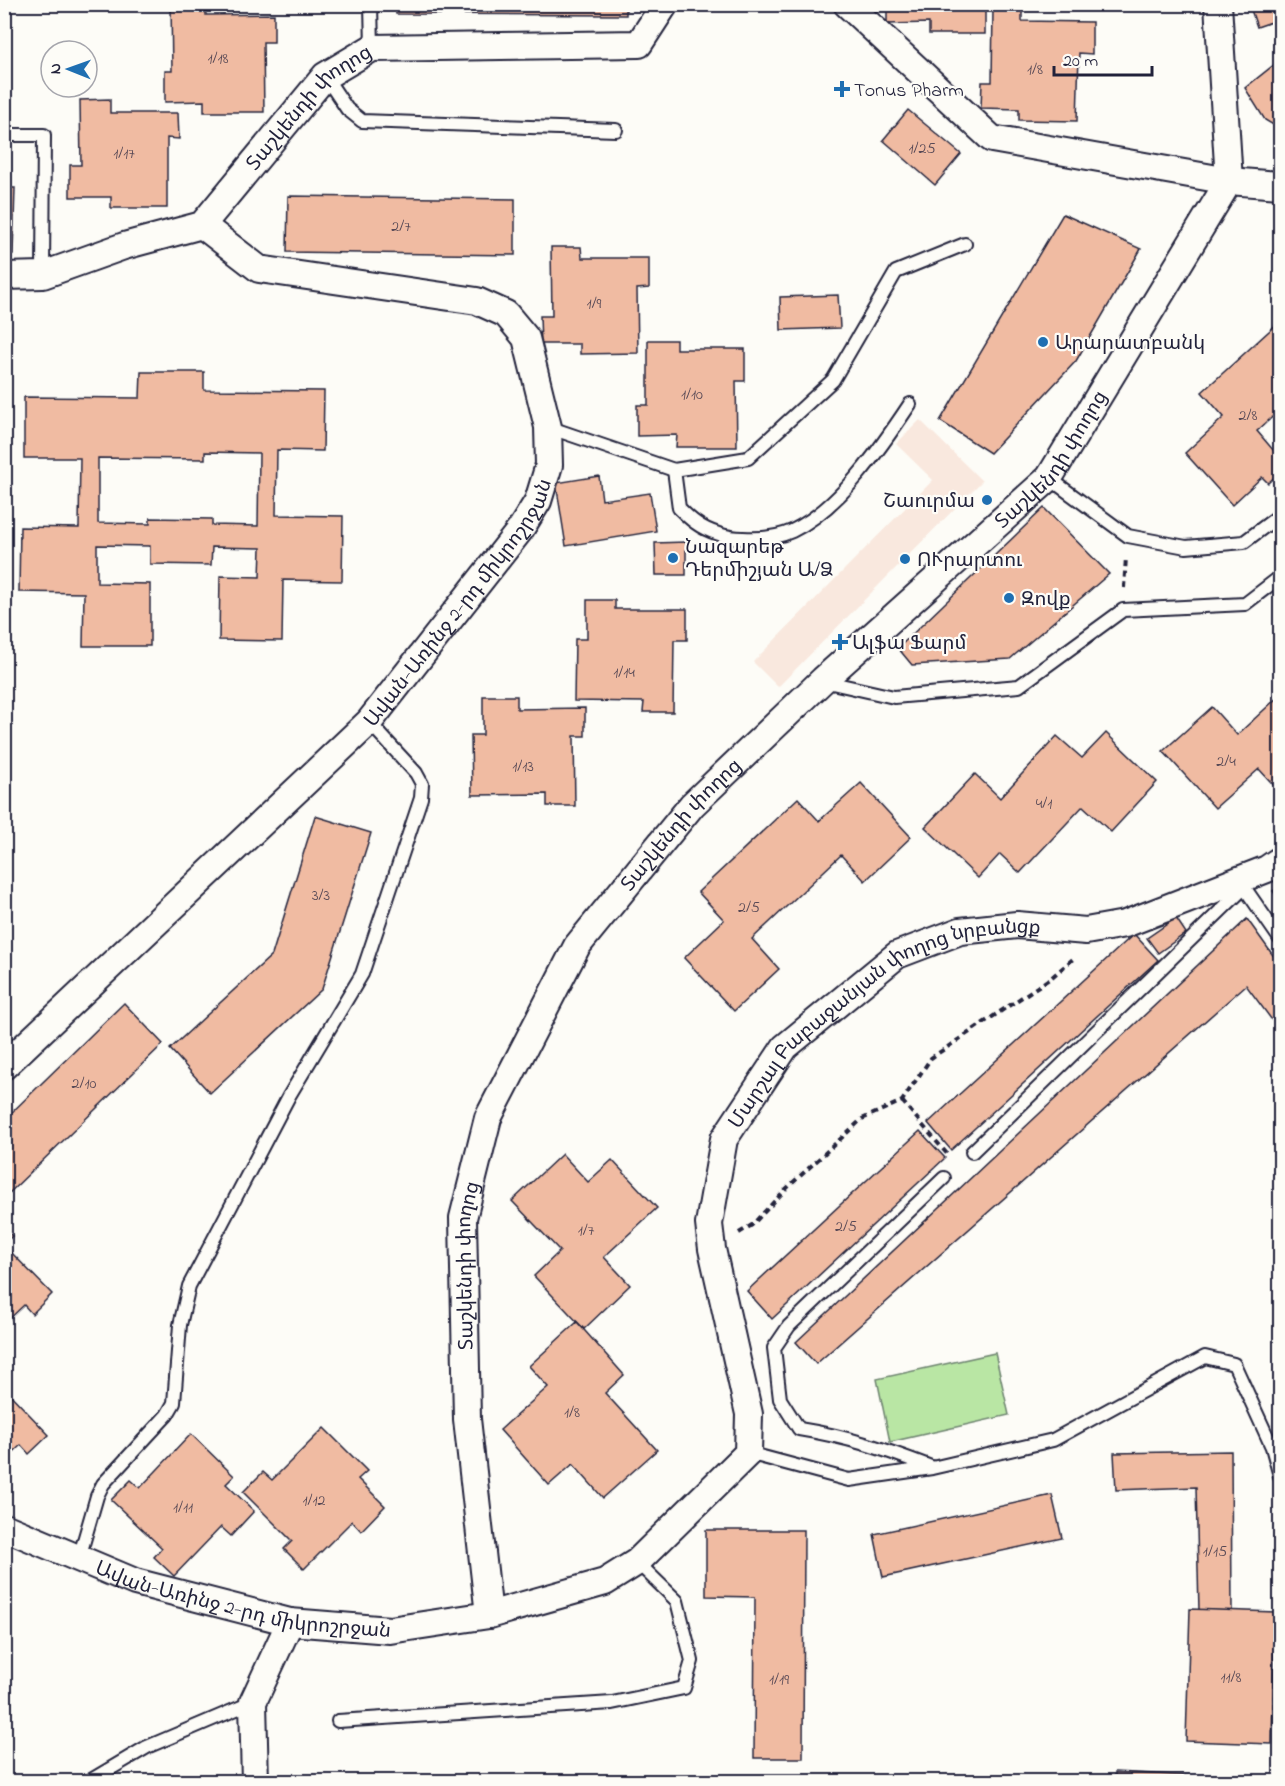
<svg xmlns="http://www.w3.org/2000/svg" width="1285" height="1786" viewBox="0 0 1285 1786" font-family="'Indie Flower','Noto Sans Armenian',sans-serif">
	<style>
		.built { fill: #f9e8de }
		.green { fill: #b9e6a4; stroke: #6e8470; stroke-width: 1.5 }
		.building { fill: #f0bba2; stroke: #22223b; stroke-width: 1.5; fill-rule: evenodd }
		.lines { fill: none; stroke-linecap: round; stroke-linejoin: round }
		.lane-casing { stroke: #22223b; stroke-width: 16 }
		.street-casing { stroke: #22223b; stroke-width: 30 }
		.path { stroke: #22223b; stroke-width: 4; stroke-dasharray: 6 4.5; stroke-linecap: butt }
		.lane { stroke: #fdfcf7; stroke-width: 12 }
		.street { stroke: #fdfcf7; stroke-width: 26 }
		.poi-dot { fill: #1f6fb2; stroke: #fdfcf7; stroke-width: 2 }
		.labels { text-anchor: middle; stroke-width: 4.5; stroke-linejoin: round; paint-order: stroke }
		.number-label { font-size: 16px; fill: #564855 }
		.poi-label { font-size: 20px; fill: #22223b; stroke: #fdfcf7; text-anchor: start }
		.street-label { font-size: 20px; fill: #22223b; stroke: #fdfcf7 }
	</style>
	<rect width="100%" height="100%" fill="#fdfcf7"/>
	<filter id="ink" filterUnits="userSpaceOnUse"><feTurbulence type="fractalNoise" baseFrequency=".0167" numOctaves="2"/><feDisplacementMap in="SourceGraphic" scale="12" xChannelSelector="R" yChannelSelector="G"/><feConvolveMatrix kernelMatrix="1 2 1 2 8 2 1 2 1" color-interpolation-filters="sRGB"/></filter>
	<g filter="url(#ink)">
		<path class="built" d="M920,420L982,481L778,687L753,662L933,480L896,444Z"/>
		<path class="green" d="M995,1353L1009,1415L890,1442L877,1379Z"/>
		<g class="building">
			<path d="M171,4H206V15L274,14V42H263L264,112H204V101L165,102V71H172Z"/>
			<path d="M396,4H626V15L396,14Z"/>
			<path d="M887,4H985V34H929V23L887,24Z"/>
			<path d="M1249,4H1280V19L1257,27Z"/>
			<path d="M993,9L1022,10V21L1092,22V54L1079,53L1077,121L1019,120V109L981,108L982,82H992Z"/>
			<path d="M1280,60V129L1265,120L1245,88Z"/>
			<path d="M110,99V113H178L179,139L167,138V208H111V197H70V165H81L80,100Z"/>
			<path d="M908,110L961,154L935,185L883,140Z"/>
			<path d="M4,188H15L13,254L4,253Z"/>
			<path d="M288,196L515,199V255L287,252Z"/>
			<path d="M1063,214L1141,249L1076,361L990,453L940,421Z"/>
			<path d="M551,247H581L582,258H649V288L637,289L638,353L580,354V344H541L540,316H552Z"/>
			<path d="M838,295L840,328L781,330L780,297Z"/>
			<path d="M1280,321V410L1257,431L1280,458V472L1268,483L1262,477L1232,505L1185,453L1224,417L1202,392Z"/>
			<path d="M648,340H676V349H745V381H736L737,447H676L677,435L637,436V405H648Z"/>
			<path d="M141,372H204V390L324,391L323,451L277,450L276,515L343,516L342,581L283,580L282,641L219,640L220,576L260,577L261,548L212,547L211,565L150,564V546L97,545V583L150,584V646H83L84,593L19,592L20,527L79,528L80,458H24V397L140,398ZM205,452L259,453L258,526L212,525V519L150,518V524L98,523V458L205,459Z"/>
			<path d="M599,476L602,500L650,493L656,531L566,546L556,483Z"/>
			<path d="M1044,508L1109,574L1010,659L912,665L898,648Z"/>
			<path d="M686,542V575H656L655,543Z"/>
			<path d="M587,600H615V609H687V640H674L673,712H643L644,702L574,701L575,639H587Z"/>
			<path d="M1280,695V792L1259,769L1215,808L1163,751L1212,707L1237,735Z"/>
			<path d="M483,696H517V709L585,708V736H574L575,806H547V794L472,795L471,735H483Z"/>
			<path d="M1106,733L1157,782L1111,832L1083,806L1020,873L1000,854L978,878L925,827L975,774L1000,798L1057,736L1082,758Z"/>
			<path d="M861,783L911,837L865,881L841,855L752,939L779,969L734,1011L684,958L724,920L698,892L798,798L819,821Z"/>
			<path d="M315,816L371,833L322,989L210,1093L170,1049L272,955Z"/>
			<path d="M1280,886V902L1273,891Z"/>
			<path d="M1176,918L1186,933L1158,953L1147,938Z"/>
			<path d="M1247,919L1280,965V1031L1246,985L816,1364L796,1342Z"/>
			<path d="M1134,934L1158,960L951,1150L928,1123Z"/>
			<path d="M124,1003L163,1044L4,1198V1120Z"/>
			<path d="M920,1131L945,1158L772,1319L747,1291Z"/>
			<path d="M562,1154L588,1182L612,1160L657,1208L604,1257L630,1285L584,1329L534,1276L560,1251L512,1201Z"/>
			<path d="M4,1228L12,1236L4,1244Z"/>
			<path d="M4,1245L52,1294L32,1314L24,1305L4,1324Z"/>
			<path d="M577,1322L624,1375L605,1393L657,1450L603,1498L573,1464L549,1485L500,1430L548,1387L529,1366Z"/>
			<path d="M4,1388L49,1435L29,1454L21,1445L4,1461Z"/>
			<path d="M324,1428L367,1471L358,1479L385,1506L361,1531L352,1521L304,1569L284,1549L292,1541L243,1492L263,1472L272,1480Z"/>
			<path d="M191,1434L234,1476L226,1484L254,1511L231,1536L221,1527L174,1576L154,1557L162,1548L111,1500L131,1480L140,1488Z"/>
			<path d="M1231,1451L1232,1611L1199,1610L1196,1487L1116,1490L1114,1453Z"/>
			<path d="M1052,1495L1062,1538L883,1577L874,1534Z"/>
			<path d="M706,1530H804L803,1758H754L755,1597L706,1596Z"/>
			<path d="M1190,1609L1275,1612L1272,1744L1186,1741Z"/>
			<path d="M1115,1772L1236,1778V1782H1115Z"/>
			<path d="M1236,1778L1259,1780V1782H1236Z"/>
		</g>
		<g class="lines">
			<g class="lane-casing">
				<g id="lane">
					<path d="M371,4L372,48"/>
					<path d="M325,76L347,109L362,121L616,130"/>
					<path d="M4,135H44L43,275"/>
					<path d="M548,427L674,470L748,458L833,380L896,272L965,244"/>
					<path d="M674,470L679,508C684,513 690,519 696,523C708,532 728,538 743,538C760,539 777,538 792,531C840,508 882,446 910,404"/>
					<path d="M1049,478L1128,536L1186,547L1244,542L1280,515"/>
					<path d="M823,681L894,697L1019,686L1123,610L1245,604L1280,577"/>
					<path d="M1244,887L1280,939"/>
					<path d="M972,1152L1247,885"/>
					<path d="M748,1453L849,1480L932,1468L1053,1440L1205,1357L1234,1364L1272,1447L1280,1476"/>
					<path d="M931,1467C884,1449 849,1437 799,1429L780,1399L774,1348L789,1326L944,1178"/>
					<path d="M79,1558L97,1496L103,1484L167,1415L174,1403L180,1325L189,1286L289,1096L362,974L421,798L422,784L416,773L369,722"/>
					<path d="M338,1721L612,1703L684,1688L692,1661L677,1601L637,1562"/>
					<path d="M88,1782L147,1747L253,1702"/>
				</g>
			</g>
			<g class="street-casing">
				<g id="street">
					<path d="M847,4L992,139L1229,181L1280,185"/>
					<path d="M1218,4L1229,181"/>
					<path id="s1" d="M4,276L43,275L124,246L202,225L325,76L372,48L639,44L665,4"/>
					<path id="s2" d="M4,1066L369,722L520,530L538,501L549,465L548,427L526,338L506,314L477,301L259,269L202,225"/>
					<path id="s3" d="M4,1527L135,1582L290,1622L390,1630L489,1615L605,1582L637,1562L748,1453L749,1414L712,1249L709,1224L724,1139L785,1047L897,955L960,931L1017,925L1086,931L1125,924L1267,869L1280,860"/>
					<path id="s4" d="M489,1615L467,1419L463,1218L488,1118L577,946L692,805L823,680L1049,478L1229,181"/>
					<path d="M255,1782L253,1702L290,1622"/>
				</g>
			</g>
			<g class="path">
				<path d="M1124,588L1126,557"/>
				<path d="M902,1101L948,1155"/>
				<path d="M739,1233L752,1225L786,1189L862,1119L902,1101L931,1058L1052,977L1073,959"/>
			</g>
			<use href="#lane" class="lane"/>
			<use href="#street" class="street"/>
		</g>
	</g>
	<g class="poi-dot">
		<path d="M839 80h6v6h6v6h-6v6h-6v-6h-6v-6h6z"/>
		<circle cx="1043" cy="342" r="6"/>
		<circle cx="987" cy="500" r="6"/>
		<circle cx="673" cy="558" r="6"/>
		<circle cx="905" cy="559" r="6"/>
		<circle cx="1009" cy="598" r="6"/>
		<path d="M837 633h6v6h6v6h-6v6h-6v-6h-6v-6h6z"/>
	</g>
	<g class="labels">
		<g class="number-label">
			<text x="218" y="63">1/18</text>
			<text x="1035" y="74">1/8</text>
			<text x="922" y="153">1/25</text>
			<text x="124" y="158">1/17</text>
			<text x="401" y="231">2/7</text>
			<text x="594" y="308">1/9</text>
			<text x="692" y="399">1/10</text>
			<text x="1248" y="420">2/8</text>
			<text x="624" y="677">1/14</text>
			<text x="1226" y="766">2/4</text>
			<text x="523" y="771">1/13</text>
			<text x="1044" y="808">4/1</text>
			<text x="321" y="900">3/3</text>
			<text x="749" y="912">2/5</text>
			<text x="84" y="1088">2/10</text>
			<text x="846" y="1231">2/5</text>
			<text x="586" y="1235">1/7</text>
			<text x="572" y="1417">1/8</text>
			<text x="314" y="1505">1/12</text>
			<text x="183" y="1512">1/11</text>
			<text x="1215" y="1556">1/15</text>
			<text x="1231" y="1682">11/8</text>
			<text x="779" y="1684">1/19</text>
		</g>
		<g class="poi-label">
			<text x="854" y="96">Tonus Pharm</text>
			<text x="1055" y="349">Արարատբանկ</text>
			<text x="975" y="507" text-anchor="end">Շաուրմա</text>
			<text x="685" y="553">Նազարեթ<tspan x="685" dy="23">Դերմիշյան Ա/Ձ</tspan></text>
			<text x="917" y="566">ՈՒրարտու</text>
			<text x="1021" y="605">Զովք</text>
			<text x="852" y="649">Ալֆա Ֆարմ</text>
		</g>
		<g class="street-label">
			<text dy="7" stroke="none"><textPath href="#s1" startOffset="366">Տաշկենդի փողոց</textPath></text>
			<text dy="7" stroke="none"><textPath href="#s4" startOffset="1377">Տաշկենդի փողոց</textPath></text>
			<text dy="7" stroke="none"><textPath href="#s2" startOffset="651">Ավան-Առինջ 2-րդ միկրոշրջան</textPath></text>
			<text dy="7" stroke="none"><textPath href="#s4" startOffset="855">Տաշկենդի փողոց</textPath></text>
			<text dy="7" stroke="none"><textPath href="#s3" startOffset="1346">Մարշալ Բաբաջանյան փողոց նրբանցք</textPath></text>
			<text dy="7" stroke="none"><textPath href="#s4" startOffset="351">Տաշկենդի փողոց</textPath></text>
			<text dy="7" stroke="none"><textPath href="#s3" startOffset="252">Ավան-Առինջ 2-րդ միկրոշրջան</textPath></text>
		</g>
	</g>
	<rect width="1285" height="1786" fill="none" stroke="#fdfcf7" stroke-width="24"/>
	<rect x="12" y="12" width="1261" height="1762" fill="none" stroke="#22223b" stroke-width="2" filter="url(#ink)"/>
	<g transform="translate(69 69) rotate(271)"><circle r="28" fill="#fdfcf7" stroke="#a5a5ac" stroke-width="1.5"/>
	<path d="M0-4.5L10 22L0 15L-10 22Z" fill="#1f6fb2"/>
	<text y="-9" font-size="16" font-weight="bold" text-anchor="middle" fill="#22223b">N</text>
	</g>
	<path d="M1054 66v9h98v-9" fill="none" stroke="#22223b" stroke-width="3"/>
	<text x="1063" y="66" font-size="18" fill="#22223b" stroke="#fdfcf7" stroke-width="4.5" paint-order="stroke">20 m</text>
</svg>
